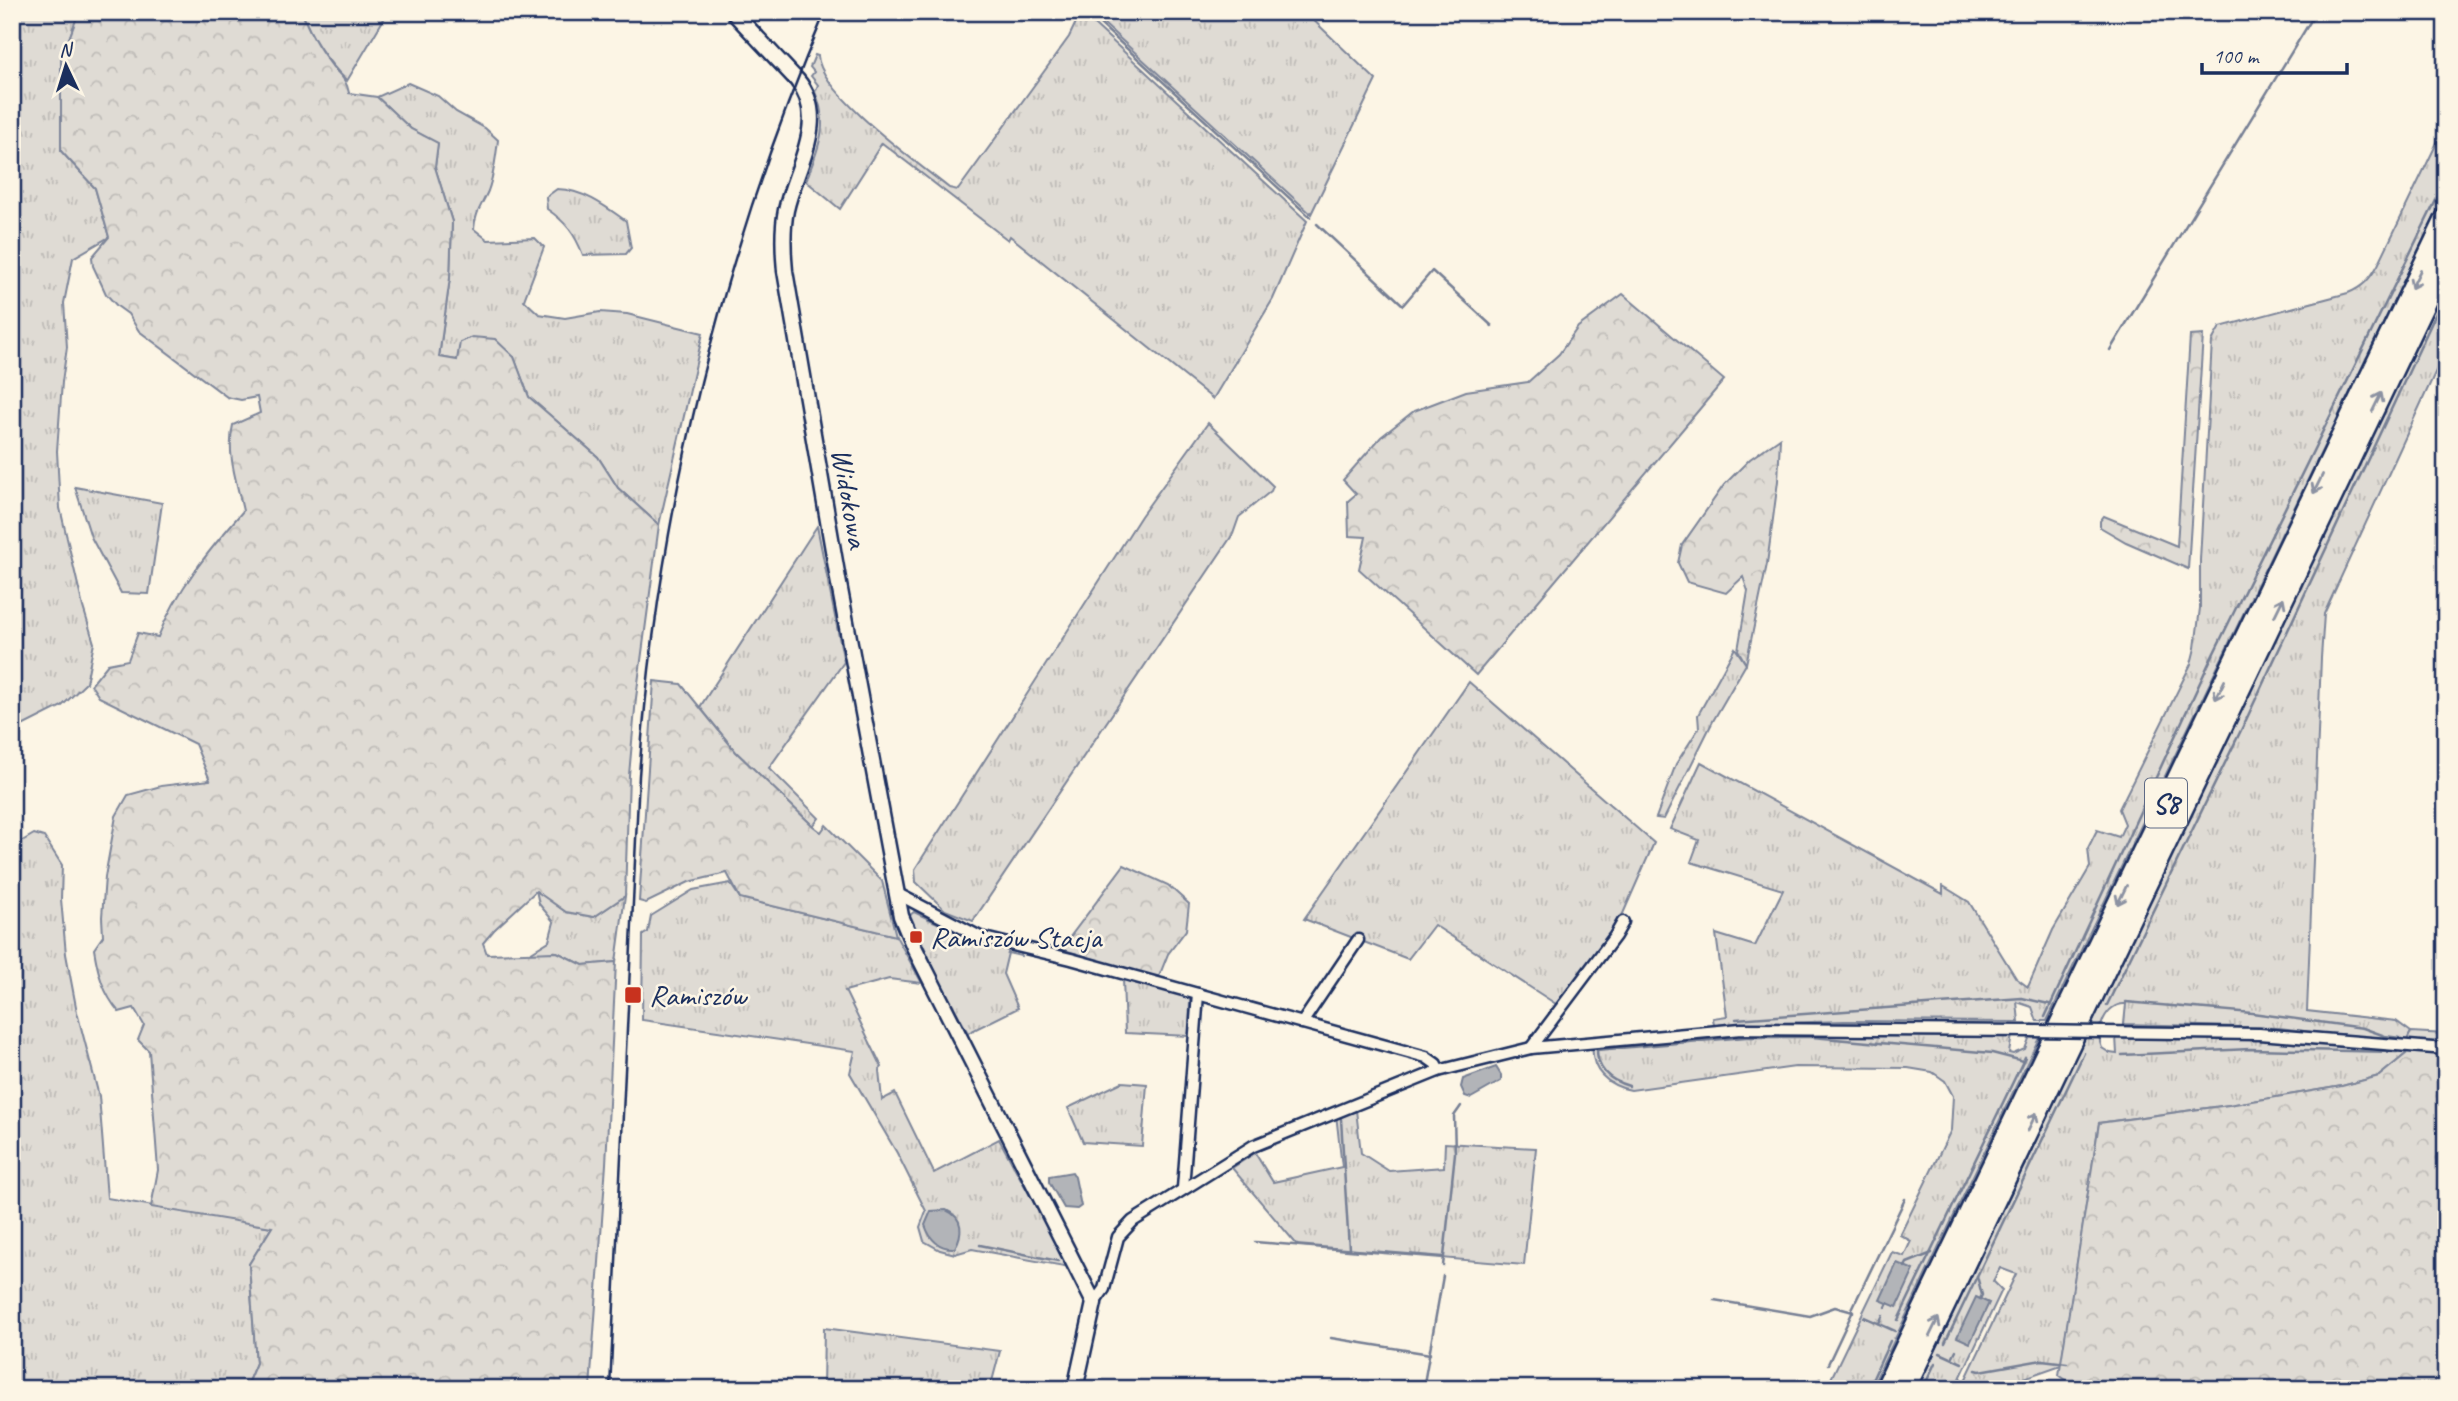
<svg xmlns="http://www.w3.org/2000/svg" width="2458" height="1401" viewBox="0 0 2458 1401" font-family="Caveat,sans-serif">
	<style>
		.grass { fill: url(#grass-tufts); stroke: #7d8599; stroke-width: 2 }
		.forest { fill: url(#forest-crowns); stroke: #7d8599; stroke-width: 2 }
		.water { fill: #b2b4b8; stroke: #767f94; stroke-width: 2 }
		.lines { fill: none; stroke-linecap: round; stroke-linejoin: round }
		.stream { stroke: #767f94; stroke-width: 2.5 }
		.street-casing { stroke: #1b2f5e; stroke-width: 15 }
		.secondary-casing { stroke: #1b2f5e; stroke-width: 19 }
		.highway-casing { stroke: #1b2f5e; stroke-width: 24 }
		.street { stroke: #fcf5e5; stroke-width: 10 }
		.secondary { stroke: #fcf5e5; stroke-width: 14 }
		.highway { stroke: #fcf5e5; stroke-width: 19 }
		.rail { stroke: #1b2f5e; stroke-width: 2.5 }
		.street-bridge-casing { stroke: #1b2f5e; stroke-width: 15; stroke-linecap: butt }
		.street-bridge { stroke: #fcf5e5; stroke-width: 10 }
		.oneway { stroke: #8c92a2 }
		.poi-dot { fill: #c8321e; stroke: #fcf5e5; stroke-width: 2.5 }
		.labels { text-anchor: middle; stroke-width: 5; stroke-linejoin: round; paint-order: stroke }
		.shield { fill: #fcf5e5; stroke: #5e6a86; stroke-width: 2 }
		.shield-label { font-size: 28px; font-weight: bold; fill: #1b2f5e }
		.street-label { font-size: 30px; fill: #1b2f5e; stroke: #fcf5e5 }
		.poi-label { font-size: 30px; fill: #1b2f5e; stroke: #fcf5e5; text-anchor: start }
	</style>
	<defs>
		<pattern id="grass-tufts" width="24" height="20" patternUnits="userSpaceOnUse" patternTransform="scale(1.75)"><rect width="24" height="20" fill="#dfdbd4"/><path d="M3 7l-1-3M5 7V3M7 7l1-3M15 17l-1-3M17 17v-4M19 17l1-3" fill="none" stroke="#bfbcb8"/></pattern>
		<pattern id="forest-crowns" width="20" height="18" patternUnits="userSpaceOnUse" patternTransform="scale(1.75)"><rect width="20" height="18" fill="#dfdbd4"/><path d="M2 6a3 3 0 1 1 6 0M12 15a3 3 0 1 1 6 0" fill="none" stroke="#bfbcb8"/></pattern>
	</defs>
	<rect width="100%" height="100%" fill="#fcf5e5"/>
	<filter id="ink" filterUnits="userSpaceOnUse"><feTurbulence type="fractalNoise" baseFrequency=".0143" numOctaves="2"/><feDisplacementMap in="SourceGraphic" scale="14" xChannelSelector="R" yChannelSelector="G"/><feConvolveMatrix kernelMatrix="1 2 1 2 8 2 1 2 1" color-interpolation-filters="sRGB"/></filter>
	<g filter="url(#ink)">
		<g class="grass">
			<path d="M12,12H79L61,60V151L95,188L109,237L73,258L64,303L67,347L62,382L57,451L60,508L83,607L94,643L86,683L62,706L22,726L12,741Z"/>
			<path d="M302,12H388L347,81C328,62 311,38 302,12Z"/>
			<path d="M1081,12L1307,221L1273,299L1213,399L1010,236L1008,240L882,143L840,209L806,181C818,148 830,126 815,92L818,85L811,76L814,72L810,67L815,55L818,56C820,93 919,164 949,188L958,190L1069,37Z"/>
			<path d="M1091,12H1305L1376,80L1311,214Z"/>
			<path d="M408,83L438,96L456,112L485,128L498,140C496,157 494,175 488,191C482,205 475,213 474,229L488,240L535,238L544,247L524,300L539,314L565,318L600,312L627,314L703,333L659,525L618,488L598,457L529,397L514,357L457,360L439,357L450,278L452,222L435,167L438,144L411,129L377,97Z"/>
			<path d="M2446,124V193L2047,1021H2037L2032,1007L2017,1002L2019,1022L1844,1021L1714,1025L1713,1018L1727,1016L1716,934L1755,946L1783,890L1691,862L1699,840L1670,829L1701,762L1943,894V886L1969,902L2016,978L2028,987L2053,930L2090,867L2088,848L2097,830L2119,837L2125,824L2119,809L2191,664L2195,648L2200,608V560L2212,341L2220,327L2348,293C2363,287 2370,279 2378,265Z"/>
			<path d="M557,189C584,190 605,206 626,221L631,248L626,254L583,255C575,234 566,222 547,209L546,197Z"/>
			<path d="M2446,282V349L2324,614L2321,658L2307,1011L2396,1021L2411,1032L2406,1043L2279,1028L2124,1024L2126,1004C2106,1002 2094,1032 2102,1048L2110,1053L2117,1054L2116,1036C2212,1037 2306,1041 2402,1050L2407,1053L2379,1076L2342,1086L2229,1105L2099,1123L2061,1365L1993,1389H1961L2016,1274L2000,1268L1993,1281L2002,1290L1955,1389H1917Z"/>
			<path d="M1208,423L1273,486L1271,491L1239,517L1233,534L973,921L945,910L916,882L915,869L1141,516Z"/>
			<path d="M75,487L162,503L149,594L121,593L91,537Z"/>
			<path d="M817,526L844,662L769,768L819,818L813,826L736,752L700,707Z"/>
			<path d="M1735,648L1746,664L1713,721L1664,819L1656,818L1676,764L1699,728L1698,715Z"/>
			<path d="M1469,682L1654,843L1615,932L1559,1006L1434,925L1408,959L1304,919Z"/>
			<path d="M34,834L44,837L62,865L61,899L66,954L77,1012L99,1096L107,1198L272,1227L249,1264L256,1363L245,1389H12V847Z"/>
			<path d="M730,883L740,898L896,936L922,983L889,979L845,991L882,1067L879,1070L882,1100L895,1093L934,1173L999,1139L1069,1267L972,1249L955,1254L940,1250L924,1241L920,1227L926,1211L897,1153L850,1073L855,1051L642,1020L643,935L648,932L651,916L693,890Z"/>
			<path d="M536,890L566,912L594,917L625,896L616,962L583,965L557,952L528,954L549,941L554,922L539,904Z"/>
			<path d="M914,912L961,934L1023,949L1021,956L1008,953L1003,974L1018,1008L968,1033L937,976L910,915Z"/>
			<path d="M1123,979L1184,995L1190,1000L1189,1036L1125,1033Z"/>
			<path d="M1809,1032L2012,1035L2009,1053L2013,1054L2025,1049L2030,1036H2040L1871,1389H1826L1892,1252L1904,1256L1911,1241L1900,1235L1951,1130L1953,1096L1945,1081L1938,1076L1932,1072L1908,1068L1795,1067L1631,1090C1608,1086 1590,1070 1593,1046L1721,1034Z"/>
			<path d="M1122,1082L1147,1084L1142,1146L1083,1142L1068,1108Z"/>
			<path d="M1356,1110L1361,1153L1389,1171L1444,1167L1445,1143L1536,1148L1524,1265L1298,1246L1232,1168L1255,1153L1273,1182L1342,1167L1336,1114Z"/>
			<path d="M824,1328L1000,1351L990,1389H823Z"/>
		</g>
		<g class="forest">
			<path d="M79,12H302C308,31 320,50 332,66C341,77 346,78 349,93L377,97L411,129L438,143L435,167L452,222L450,278L439,357L457,360L460,342L472,337L495,339L514,357L529,397L598,457L618,488L659,525L636,698L629,775L625,896L594,917L566,912L536,891L494,930L483,943L487,954L557,952L583,965L616,962L606,1164L590,1389H245L256,1363L249,1264L272,1227L151,1207L158,1170L149,1051L138,1040L144,1025L134,1008L119,1012C103,993 98,974 94,949L103,936L102,917L105,877L116,816L128,795L161,786L210,780L195,744L99,697L91,685L108,664L128,660L138,633L158,637C177,589 210,549 243,511C237,482 226,454 233,425L260,413L257,397L241,400L227,397L139,331L128,314L117,306L106,294L93,266L92,257L109,237L95,188L61,151V60Z"/>
			<path d="M1623,294L1724,380L1476,675L1359,569L1366,537L1349,536L1348,501L1356,494L1343,480L1381,437L1414,411L1466,391L1528,382L1559,354L1578,327Z"/>
			<path d="M2203,335L2188,569L2126,542L2100,527V521L2104,516L2177,546L2190,336Z"/>
			<path d="M1780,438L1778,481L1767,564L1746,664L1738,650L1748,591L1743,577L1726,593L1687,582L1678,563L1682,545L1724,485L1750,459Z"/>
			<path d="M654,681L681,684L736,752L813,826L821,832L826,825L882,881L896,936L740,898L727,873L689,882L646,903L639,901Z"/>
			<path d="M1124,865L1168,885L1189,904L1186,930L1168,954L1158,979L1061,949Z"/>
			<path d="M2411,1032L2446,1034V1389H2079L2059,1375L2099,1123L2229,1105L2342,1086L2379,1076L2406,1054L2402,1050Z"/>
		</g>
		<g class="water">
			<path d="M1496,1067L1501,1075V1081L1471,1098L1465,1096L1461,1087L1463,1079Z"/>
			<path d="M1072,1172L1075,1177L1081,1206L1077,1209L1064,1208L1049,1182V1176Z"/>
			<path d="M946,1210C964,1218 963,1233 955,1248C939,1249 930,1240 925,1225L931,1211Z"/>
			<path d="M1897,1263L1914,1270L1897,1307L1880,1300Z"/>
			<path d="M1976,1297L1989,1303L1970,1343L1957,1337Z"/>
		</g>
		<g class="lines">
			<g class="stream">
				<path d="M1087,12L1310,217"/>
				<path d="M1317,224L1403,305L1432,271L1492,326"/>
				<path d="M2110,350L2316,12"/>
				<path d="M2126,1002L2252,1013L2363,1028L2385,1036L2400,1038"/>
				<path d="M2107,1005L2246,720L2446,292"/>
				<path d="M2045,1017L2209,663L2446,180"/>
				<path d="M1736,1019L2022,998L2049,1004"/>
				<path d="M2122,1055L2250,1049L2397,1052"/>
				<path d="M1629,1086C1611,1081 1597,1071 1597,1050L1746,1037H1812L1992,1053L2023,1061"/>
				<path d="M1341,1119L1349,1249"/>
				<path d="M1255,1242L1443,1257"/>
				<path d="M980,1245L1058,1261"/>
				<path d="M1443,1266L1455,1153L1454,1116L1461,1106"/>
				<path d="M1905,1267L1907,1263L1932,1253"/>
				<path d="M1977,1276L1982,1295L1980,1299"/>
				<path d="M1714,1300L1810,1316L1835,1307L1853,1312"/>
				<path d="M1886,1307L1888,1303"/>
				<path d="M1851,1311L1905,1199"/>
				<path d="M1864,1317L1895,1331"/>
				<path d="M1898,1320L2025,1057"/>
				<path d="M1879,1323L1883,1315"/>
				<path d="M1331,1338L1430,1354"/>
				<path d="M1945,1343L2084,1053"/>
				<path d="M1940,1353L1962,1363"/>
				<path d="M1952,1358L1956,1350"/>
				<path d="M1828,1364L1853,1311"/>
				<path d="M1976,1370L1980,1371L2042,1360L2067,1363"/>
				<path d="M1423,1389L1443,1276"/>
				<path d="M1816,1389L1820,1379"/>
				<path d="M1868,1389L1890,1341"/>
				<path d="M1923,1389L1935,1363"/>
			</g>
			<g class="street-casing">
				<g id="street">
					<path d="M896,893L980,937L1071,959L1426,1057L1436,1064L1438,1071"/>
					<path d="M1302,1023L1358,940"/>
					<path d="M2101,1032L2259,1034L2446,1049"/>
					<path d="M1531,1048L1615,936L1623,922"/>
					<path d="M1183,1188L1198,994"/>
					<path d="M1094,1303L1104,1289L1118,1237L1133,1221L1253,1146L1438,1071L1531,1048L1741,1029L2032,1031"/>
				</g>
			</g>
			<g class="secondary-casing">
				<path id="secondary" d="M733,12L797,80C830,119 795,168 786,210C782,230 783,250 785,271L838,579L901,916L914,947L1094,1303L1075,1389"/>
			</g>
			<g class="highway-casing">
				<g id="highway">
					<path d="M1885,1389L2446,218"/>
					<path d="M1905,1389L2446,259"/>
				</g>
			</g>
			<use href="#street" class="street"/>
			<use href="#secondary" class="secondary"/>
			<use href="#highway" class="highway"/>
			<path class="rail" d="M610,1389L639,776C658,512 721,256 825,12"/>
			<g class="street-bridge-casing">
				<path id="street-bridge" d="M2032,1031L2101,1032"/>
			</g>
			<use href="#street-bridge" class="street-bridge"/>
		</g>
		<defs><path id="oneway-shaft" d="M-6 0H5M1.5-3L5.5 0L1.5 3" fill="none" stroke-width="1.6" stroke-linecap="round" stroke-linejoin="round" transform="scale(1.75)"/></defs>
		<g class="oneway">
			<use href="#oneway-shaft" transform="translate(2416 279) rotate(116)"/>
			<use href="#oneway-shaft" transform="translate(2377 402) rotate(-64)"/>
			<use href="#oneway-shaft" transform="translate(2318 484) rotate(116)"/>
			<use href="#oneway-shaft" transform="translate(2279 607) rotate(-64)"/>
			<use href="#oneway-shaft" transform="translate(2220 690) rotate(116)"/>
			<use href="#oneway-shaft" transform="translate(2122 895) rotate(116)"/>
			<use href="#oneway-shaft" transform="translate(2032 1122) rotate(-64)"/>
			<use href="#oneway-shaft" transform="translate(1934 1327) rotate(-64)"/>
		</g>
	</g>
	<g class="poi-dot">
		<rect x="909" y="930" width="14" height="14" rx="3.5"/>
		<rect x="624" y="986" width="18" height="18" rx="3.5"/>
	</g>
	<g class="labels">
		<rect class="shield" x="2145" y="778.5" width="42" height="49" rx="5"/>
		<g class="shield-label">
			<text x="2166" y="813">S8</text>
		</g>
		<g class="street-label">
			<text transform="translate(850 498) rotate(80)" y="10">Widokowa</text>
		</g>
		<g class="poi-label">
			<text x="930" y="947">Ramiszów Stacja</text>
			<text x="649" y="1005">Ramiszów</text>
		</g>
	</g>
	<rect width="2458" height="1401" fill="none" stroke="#fcf5e5" stroke-width="42"/>
	<rect x="21" y="21" width="2416" height="1359" fill="none" stroke="#1b2f5e" stroke-width="2.5" filter="url(#ink)"/>
	<g transform="translate(66 66) rotate(356)" stroke="#fcf5e5" stroke-width="5" paint-order="stroke">
	<path d="M0-5L12 26L0 18L-12 26Z" fill="#1b2f5e"/>
	<text y="-10" font-size="19" font-weight="bold" text-anchor="middle" fill="#1b2f5e">N</text>
	</g>
	<path d="M2202 63v10h145v-10" fill="none" stroke="#1b2f5e" stroke-width="3.5"/>
	<text x="2213" y="63" font-size="21" fill="#1b2f5e" stroke="#fcf5e5" stroke-width="5" paint-order="stroke">100 m</text>
</svg>
